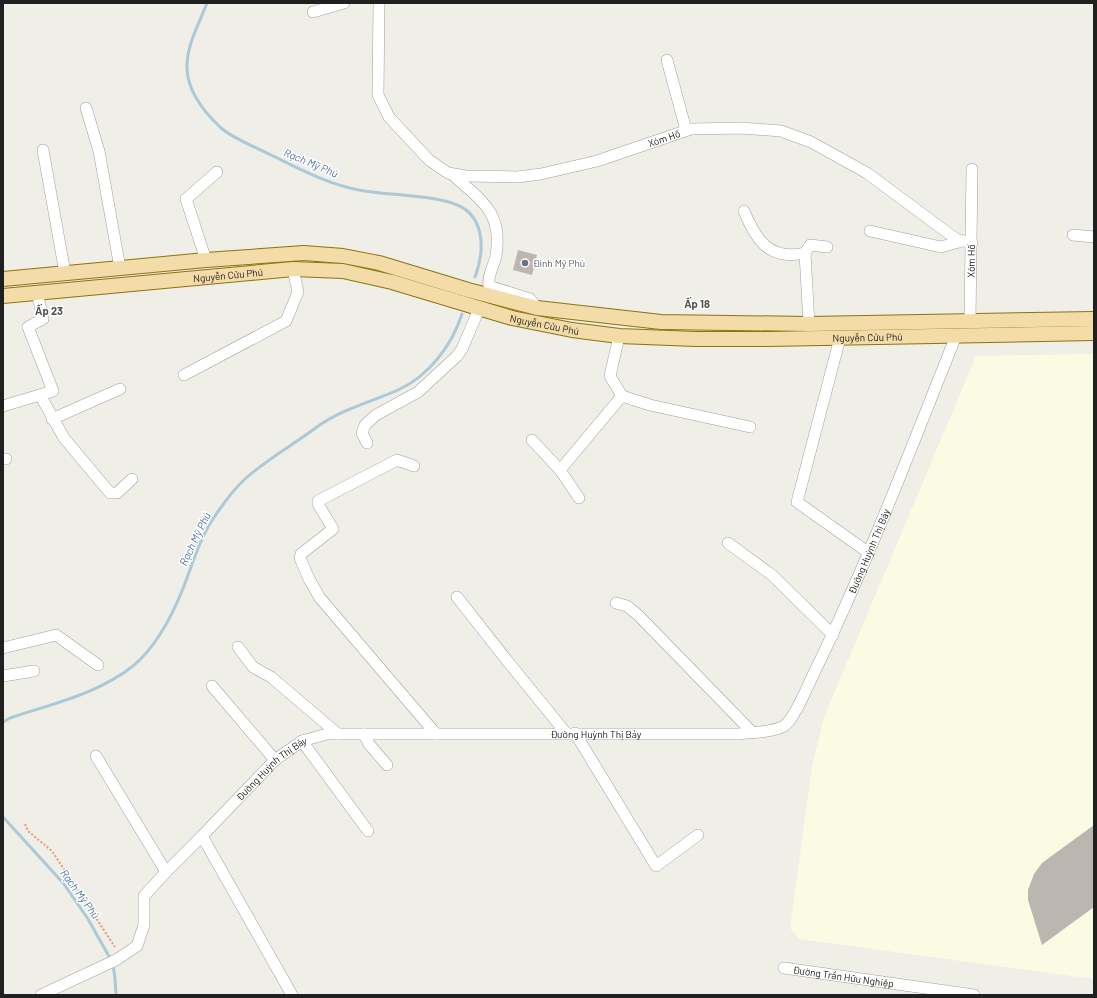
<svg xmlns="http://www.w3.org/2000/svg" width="1097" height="998" viewBox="0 0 1097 998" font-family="Barlow,sans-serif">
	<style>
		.education { fill: #f9fce3 }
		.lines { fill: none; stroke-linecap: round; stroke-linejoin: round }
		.stream { stroke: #acc9d8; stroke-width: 3 }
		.building { fill: #bcb6b0 }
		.minor-casing { stroke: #a1a1a1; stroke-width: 12 }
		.major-casing { stroke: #8c730f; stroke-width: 16 }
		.path { stroke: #ed957b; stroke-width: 2; stroke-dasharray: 2 2; stroke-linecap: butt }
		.minor { stroke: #fff; stroke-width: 11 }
		.major { stroke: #f3dca8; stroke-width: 14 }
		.worship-dot { fill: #6b7280; stroke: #fff; stroke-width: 1.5 }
		.labels { text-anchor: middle; stroke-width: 3; stroke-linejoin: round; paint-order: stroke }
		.street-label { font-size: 10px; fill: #202020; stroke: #fff }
		.worship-label { font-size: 10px; fill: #5b616d; stroke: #fff; text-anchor: start }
		.water-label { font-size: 11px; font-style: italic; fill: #5573a6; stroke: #fff }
		.neighbourhood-label { font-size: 11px; font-weight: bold; fill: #535353; stroke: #fff }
	</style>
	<rect width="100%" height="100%" fill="#efeee7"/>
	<path class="education" d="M1094,354V979L799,939L790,928L812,766L824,717L976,356Z"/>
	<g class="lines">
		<g class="stream">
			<path d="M207,3C199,24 186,46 187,69C188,92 205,113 221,128C234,139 253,146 269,154C298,168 327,184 359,190C386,196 446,194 466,210C486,226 483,256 475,277"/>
			<path d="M3,722L10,718C51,704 98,694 133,666C156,647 173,614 184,586C193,563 200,537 215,516C223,504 234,489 245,479C266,460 294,444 317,427C342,409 371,402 398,390C429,376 452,345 462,314"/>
			<path d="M3,817L64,884L88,919L111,960"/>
			<path d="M113,965L115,978L116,995"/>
		</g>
	</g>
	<g class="building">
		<path d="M518,250L537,255L532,275L513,270Z"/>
		<path d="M1094,825V907L1042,945L1028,900V890L1034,874L1042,863Z"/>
	</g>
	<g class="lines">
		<g class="minor-casing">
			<g id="minor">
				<path id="s1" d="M379,3L378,95L389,117L429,160L448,173L466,176L517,177L541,174L597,161L691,129L741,128L781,131L811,142L867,173L956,239L972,243"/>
				<path d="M313,12L344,3"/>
				<path d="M667,60L686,130"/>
				<path d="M86,108L99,151L120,268"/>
				<path d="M43,150L65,273"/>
				<path d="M452,174C481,201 503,211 496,256C494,265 487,277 489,286L530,299L537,308"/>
				<path d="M744,211C756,240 769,261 805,253L809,324"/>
				<path d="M870,231L941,247L962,241"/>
				<path d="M1073,235L1094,237"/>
				<path d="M805,253L810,245L827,247"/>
				<path d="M206,260L186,199L217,172"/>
				<path id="s2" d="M970,320L972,169"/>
				<path d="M840,338L797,502L869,553"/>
				<path d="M184,375L286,321L298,292L293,269"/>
				<path d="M40,395L64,438L110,493H117L132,479"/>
				<path d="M622,396L650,405L750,427"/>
				<path d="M3,406L53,391L28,327L43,319L37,292"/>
				<path d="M52,419L120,389"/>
				<path d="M532,440L560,470L622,396L610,376L619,336"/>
				<path d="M367,443L362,433L365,425L376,415L418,392L457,356L462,349L479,309"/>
				<path d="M3,459H6"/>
				<path d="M414,466L397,460L318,501V504L333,529L301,554L300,558L309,579L320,598L436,734"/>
				<path d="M560,470L579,498"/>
				<path d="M728,543L772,575L833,635"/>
				<path d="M457,597L509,663L566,733"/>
				<path d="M616,603L627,606L638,615L752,732"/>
				<path d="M238,647L253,667L271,677L338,734"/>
				<path d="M3,648L56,635L98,665"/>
				<path d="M3,676L34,671"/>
				<path d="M212,686L275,760"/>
				<path d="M575,733L656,866L698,835"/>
				<path d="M364,734L369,744L387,765"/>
				<path d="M302,741L368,831"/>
				<path d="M96,756L166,872L202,836"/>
				<path id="s3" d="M784,968L974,995"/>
				<path d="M41,995L116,960L137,946L144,925V896L166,872"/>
				<path id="s4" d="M292,995L202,836L275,760L302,741L327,734H739C753,732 771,733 784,726C794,720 809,683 815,671C868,562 911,448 956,336"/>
			</g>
		</g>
		<g class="major-casing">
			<g id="major">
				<path d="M3,279L206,260L304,253L343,256L379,263L468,290L537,308L661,322L809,324L1094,319"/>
				<path id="s5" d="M3,296L293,269L343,271L392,282L512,318L572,330L619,336L696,339H767L1094,333"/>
			</g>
		</g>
		<path class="path" d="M25,824L28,831L52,851L115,947"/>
		<use href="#minor" class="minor"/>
		<use href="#major" class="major"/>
	</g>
	<circle class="worship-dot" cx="525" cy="263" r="4"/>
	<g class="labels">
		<g class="street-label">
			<text dy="4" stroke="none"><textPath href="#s1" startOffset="420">Xóm Hố</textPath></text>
			<text dy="4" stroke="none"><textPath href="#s2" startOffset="59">Xóm Hố</textPath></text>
			<text dy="4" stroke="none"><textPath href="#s5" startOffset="226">Nguyễn Cửu Phú</textPath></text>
			<text dy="4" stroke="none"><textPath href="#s5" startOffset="550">Nguyễn Cửu Phú</textPath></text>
			<text dy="4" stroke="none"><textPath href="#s5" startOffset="874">Nguyễn Cửu Phú</textPath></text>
			<text dy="4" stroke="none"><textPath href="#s4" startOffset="1000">Đường Huỳnh Thị Bảy</textPath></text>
			<text dy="4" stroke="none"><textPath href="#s4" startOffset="616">Đường Huỳnh Thị Bảy</textPath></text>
			<text dy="4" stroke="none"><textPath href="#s4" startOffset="280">Đường Huỳnh Thị Bảy</textPath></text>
			<text dy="4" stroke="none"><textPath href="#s3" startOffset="60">Đường Trần Hữu Nghiệp</textPath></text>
		</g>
		<g class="worship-label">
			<text x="533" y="267">Đình Mỹ Phú</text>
		</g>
		<g class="water-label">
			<text transform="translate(311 163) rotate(23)" y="4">Rạch Mỹ Phú</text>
			<text transform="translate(195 539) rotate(-64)" y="4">Rạch Mỹ Phú</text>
			<text transform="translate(80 894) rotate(54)" y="4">Rạch Mỹ Phú</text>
		</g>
		<g class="neighbourhood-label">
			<text x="697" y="308">Ấp 18</text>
			<text x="49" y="315">Ấp 23</text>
		</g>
	</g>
	<rect width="1097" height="998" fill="none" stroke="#202020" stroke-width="8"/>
</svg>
